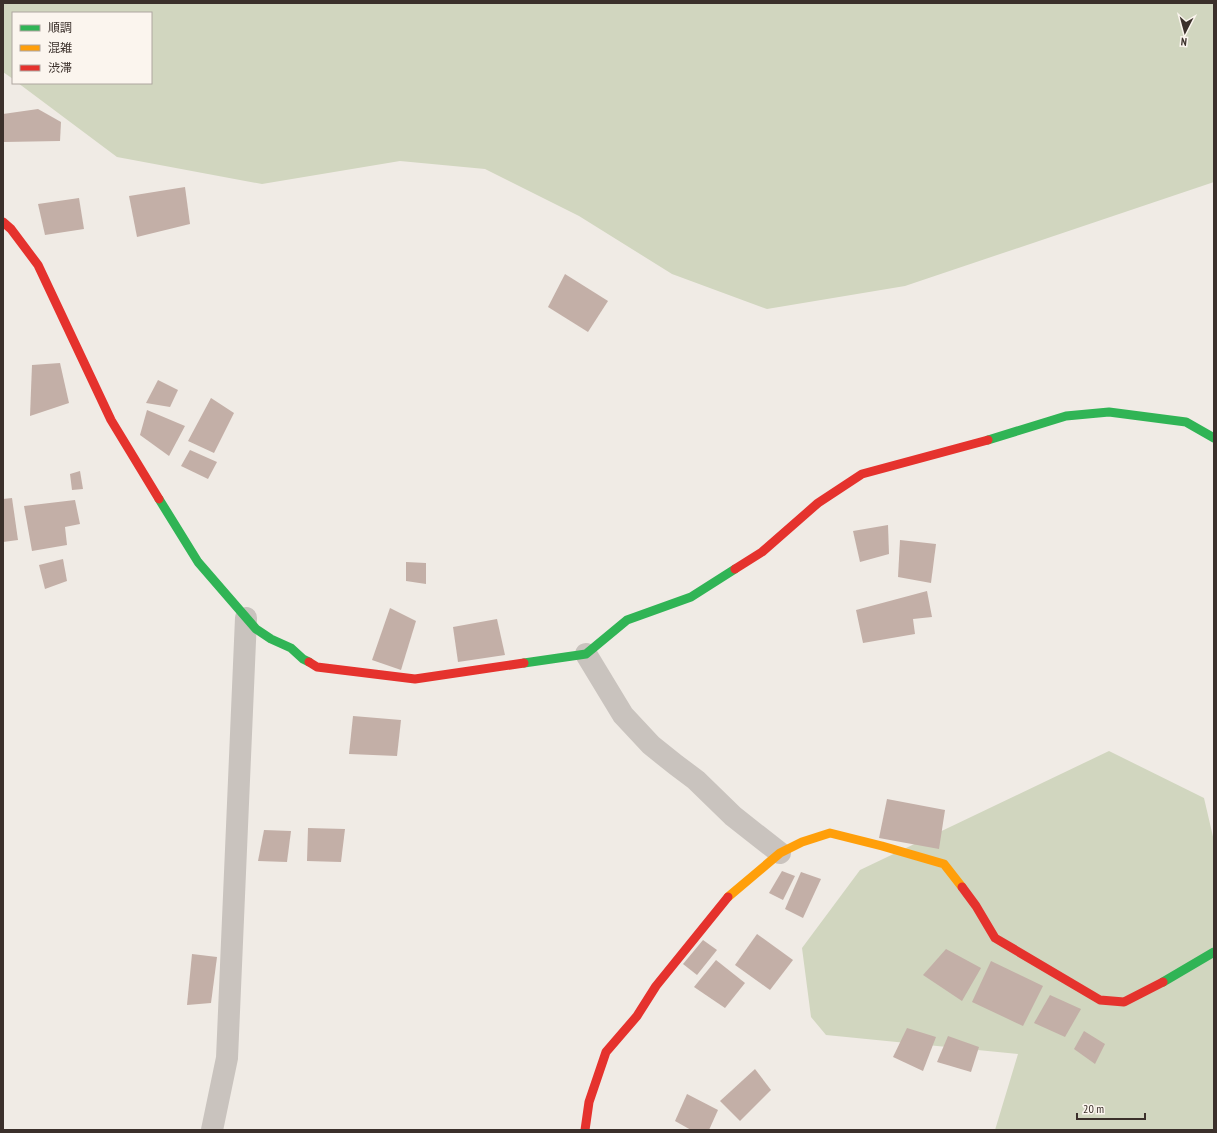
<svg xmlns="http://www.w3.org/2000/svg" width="1217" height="1133" viewBox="0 0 1217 1133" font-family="'PT Sans Narrow','Noto Sans JP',sans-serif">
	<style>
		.green { fill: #d1d6bf }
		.building { fill: #c3afa7 }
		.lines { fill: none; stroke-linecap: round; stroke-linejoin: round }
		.street { stroke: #c9c3be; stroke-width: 22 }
		.fast { stroke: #30b455; stroke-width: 9 }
		.slow { stroke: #ff9f0a; stroke-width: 9 }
		.jam { stroke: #e5322d; stroke-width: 9 }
	</style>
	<rect width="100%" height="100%" fill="#f0ebe5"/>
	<g class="green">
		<path d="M3,3H1214V182L905,286L767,309L672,274L579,216L485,169L400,161L262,184L117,157L18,83H151V13H13V79L3,72Z"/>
		<path d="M1109,751L1204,798L1214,841V1130H995L1018,1054L826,1035L811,1017L802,948L860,870Z"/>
	</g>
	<g class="building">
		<path d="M38,109L61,122L60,141L4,142L3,114Z"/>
		<path d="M185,187L190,224L137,237L129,196Z"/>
		<path d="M79,198L84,229L45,235L38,204Z"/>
		<path d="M565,274L608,301L588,332L548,307Z"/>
		<path d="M60,363L69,403L30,416L32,365Z"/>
		<path d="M158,380L178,390L170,407L146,403Z"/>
		<path d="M211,398L234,413L214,453L188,441Z"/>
		<path d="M147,410L185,426L169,456L140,435Z"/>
		<path d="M190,450L217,462L208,479L181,466Z"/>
		<path d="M80,471L83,489L72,490L70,474Z"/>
		<path d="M12,498L18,540L3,542V499Z"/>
		<path d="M75,500L80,524L65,527L67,545L32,551L24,506Z"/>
		<path d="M888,525L889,554L860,562L853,531Z"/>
		<path d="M900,540L936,544L931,583L898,577Z"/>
		<path d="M63,559L67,581L45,589L39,565Z"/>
		<path d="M406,562L426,563V584L406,581Z"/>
		<path d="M927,591L932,617L913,619L915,634L863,643L856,610Z"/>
		<path d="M390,608L416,621L401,670L372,660Z"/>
		<path d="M497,619L505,655L458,662L453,627Z"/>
		<path d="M353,716L401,720L397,756L349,754Z"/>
		<path d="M887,799L945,810L939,849L879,838Z"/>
		<path d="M308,828L345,829L341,862L307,861Z"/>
		<path d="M264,830L291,831L287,862L258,861Z"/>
		<path d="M782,871L795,876L783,900L769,893Z"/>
		<path d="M801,872L821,879L803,918L785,909Z"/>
		<path d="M757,934L793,960L770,990L735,965Z"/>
		<path d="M703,940L717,950L697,975L683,964Z"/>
		<path d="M946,949L981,968L962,1001L923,975Z"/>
		<path d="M192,954L217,957L211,1003L187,1005Z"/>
		<path d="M716,960L745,983L725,1008L694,987Z"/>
		<path d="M991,961L1043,986L1023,1026L972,1002Z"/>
		<path d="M1050,995L1081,1009L1065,1037L1034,1023Z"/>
		<path d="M907,1028L936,1037L923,1071L893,1057Z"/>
		<path d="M1084,1031L1105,1044L1095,1064L1074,1049Z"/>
		<path d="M948,1036L979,1047L971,1072L937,1062Z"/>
		<path d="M755,1069L771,1090L740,1121L720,1101Z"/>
		<path d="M687,1094L718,1110L709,1130H691L675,1121Z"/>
	</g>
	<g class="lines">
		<g class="street">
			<path d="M586,654L623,715L651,745L676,765L696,780L733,816L780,853"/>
			<path d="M212,1130L227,1058L246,618"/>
		</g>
		<g class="fast">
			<path d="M988,440L1066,416L1109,412L1186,422L1214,438"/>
			<path d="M159,499L198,562L256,629L271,639L291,648L303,659L309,662"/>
			<path d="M524,663L586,654L627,620L691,597L735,569"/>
			<path d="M1163,982L1214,952"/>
		</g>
		<path class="slow" d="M728,897L780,853L802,842L830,833L882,846L944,864L962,887"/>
		<g class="jam">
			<path d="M3,222L11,229L38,265L111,420L159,499"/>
			<path d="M735,569L762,552L818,503L862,474L988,440"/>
			<path d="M309,662L317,667L415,679L524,663"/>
			<path d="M962,887L976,906L995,938L1100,1000L1124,1002L1163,982"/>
			<path d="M585,1130L589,1102L606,1052L637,1016L656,986L728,897"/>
		</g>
	</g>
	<rect width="1217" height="1133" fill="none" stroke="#3b302b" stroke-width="8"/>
	<rect x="12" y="12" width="140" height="72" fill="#fbf5ee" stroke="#aea6a0"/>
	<rect x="20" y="25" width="20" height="6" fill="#30b455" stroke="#aea6a0"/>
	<text x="48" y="32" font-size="12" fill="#3b302b">順調</text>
	<rect x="20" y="45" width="20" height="6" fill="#ff9f0a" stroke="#aea6a0"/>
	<text x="48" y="52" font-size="12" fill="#3b302b">混雑</text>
	<rect x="20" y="65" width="20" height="6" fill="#e5322d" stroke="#aea6a0"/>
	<text x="48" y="72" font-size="12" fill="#3b302b">渋滞</text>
	<g transform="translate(1185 32) rotate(186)" stroke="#fbf5ee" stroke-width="3" paint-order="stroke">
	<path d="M0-3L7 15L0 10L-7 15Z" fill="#3b302b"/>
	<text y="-6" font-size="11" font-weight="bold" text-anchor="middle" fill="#3b302b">N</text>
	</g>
	<path d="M1077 1113v6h68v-6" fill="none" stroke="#3b302b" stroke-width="2"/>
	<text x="1083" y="1113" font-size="12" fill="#3b302b" stroke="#fbf5ee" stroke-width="3" paint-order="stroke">20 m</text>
</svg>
